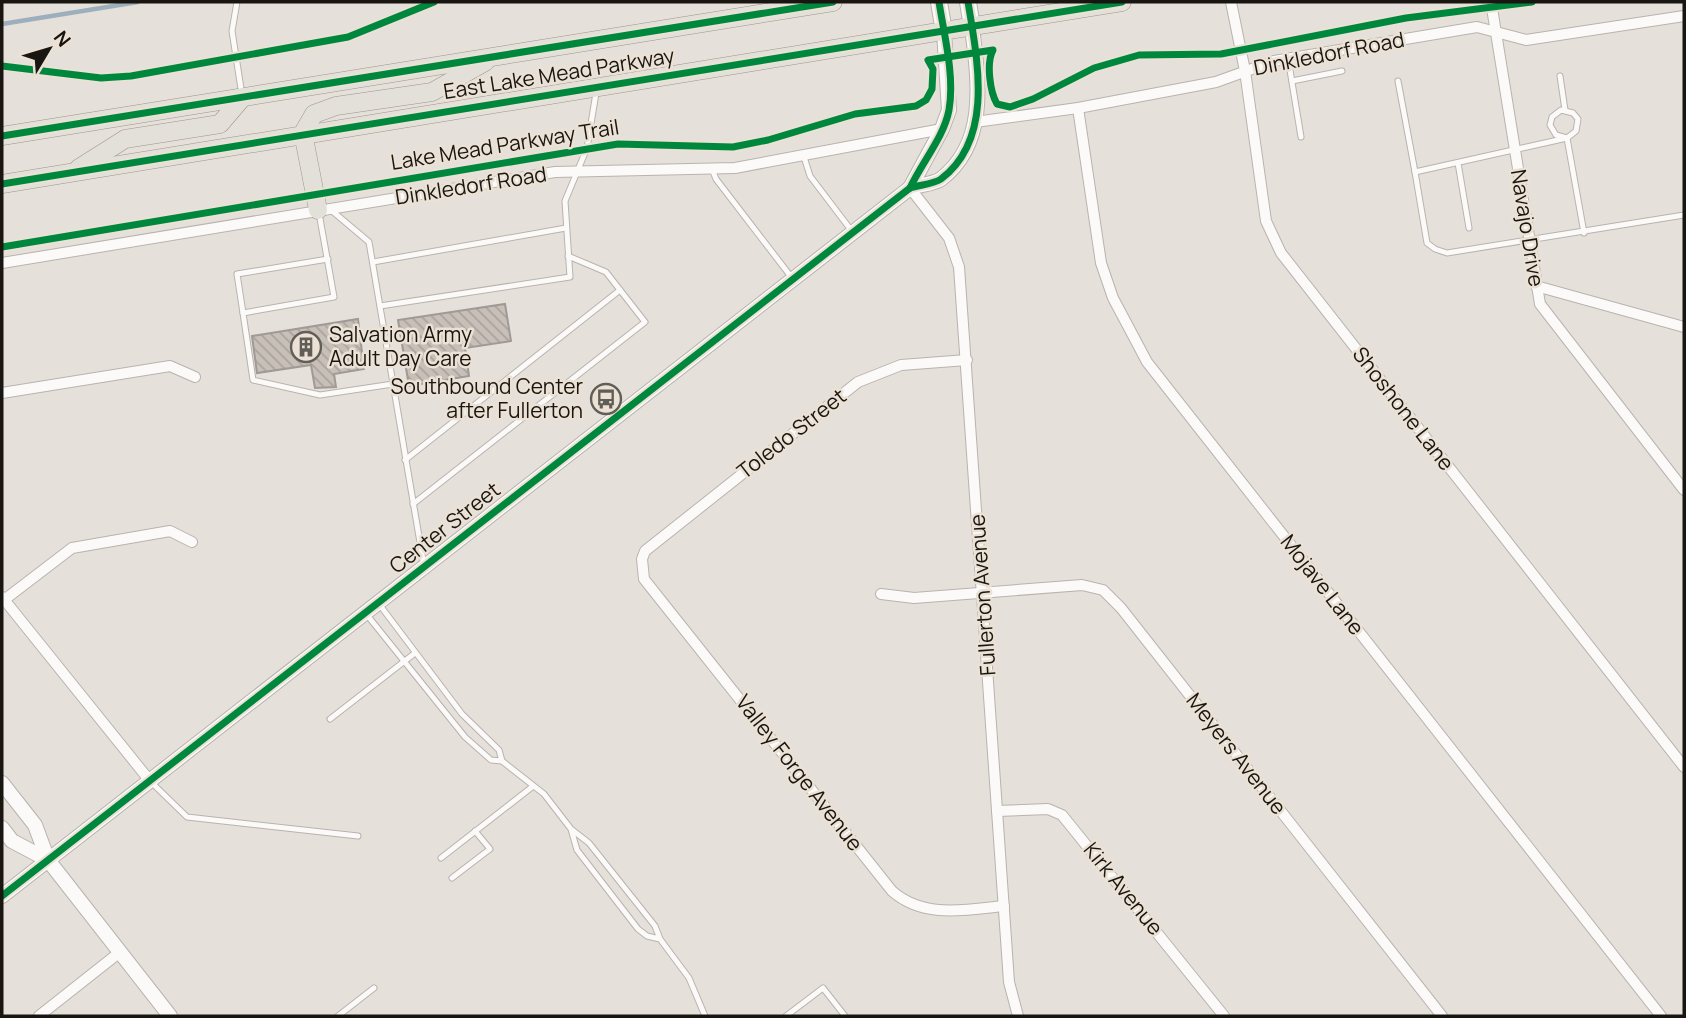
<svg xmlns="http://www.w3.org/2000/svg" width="1686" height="1018" viewBox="0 0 1686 1018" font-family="Manrope,sans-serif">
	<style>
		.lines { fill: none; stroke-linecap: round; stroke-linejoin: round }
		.stream { stroke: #9dafbd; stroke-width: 4.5 }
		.building { fill: url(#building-back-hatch); stroke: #9f9a96; stroke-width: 2 }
		.service-casing { stroke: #b8b3af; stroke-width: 7 }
		.minor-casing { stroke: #b8b3af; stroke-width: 12 }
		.tertiary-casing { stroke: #b8b3af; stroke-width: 16 }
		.secondary-casing { stroke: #b8b3af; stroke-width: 18 }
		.primary-casing { stroke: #9d9589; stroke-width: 19 }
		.service { stroke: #fbfaf9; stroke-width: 5 }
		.minor { stroke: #fbfaf9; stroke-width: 10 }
		.tertiary { stroke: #fbfaf9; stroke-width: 14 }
		.secondary { stroke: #fbfaf9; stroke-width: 16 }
		.primary { stroke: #e3e0d9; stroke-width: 18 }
		.cycleway-casing { stroke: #ebe1d5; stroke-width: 11 }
		.cycleway { stroke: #00873e; stroke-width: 7 }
		.labels { text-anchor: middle; stroke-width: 5; stroke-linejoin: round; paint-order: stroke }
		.street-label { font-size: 21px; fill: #191611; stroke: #ebe1d5 }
		.poi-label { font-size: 21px; fill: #191611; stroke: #ebe1d5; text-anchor: start }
	</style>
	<defs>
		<pattern id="building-back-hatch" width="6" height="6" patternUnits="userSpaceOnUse" patternTransform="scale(1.75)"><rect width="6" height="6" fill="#c7bfb8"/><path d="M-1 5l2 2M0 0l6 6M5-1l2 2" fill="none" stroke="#aaa39d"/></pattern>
	</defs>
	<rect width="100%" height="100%" fill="#e6e0da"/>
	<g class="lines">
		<path class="stream" d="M2,24L138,2"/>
	</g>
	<g class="building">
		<path d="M505,304L511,341L465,348L469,376L409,386L398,320Z"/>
		<path d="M358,319L364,369L334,374L336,387L315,388L311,365L257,373L252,336Z"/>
	</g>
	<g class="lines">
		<g class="service-casing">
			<g id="service">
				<path d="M237,2L232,31L242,95"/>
				<path d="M1288,58L1301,137"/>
				<path d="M1560,76L1565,110"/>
				<path d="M1292,81L1342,71"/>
				<path d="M1398,81L1415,172L1567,138L1576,131L1578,119L1573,113L1561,110L1552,117L1550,125L1556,135L1567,138"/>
				<path d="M1567,138L1584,233"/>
				<path d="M804,157L810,176L851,230"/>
				<path d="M1458,163L1469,228"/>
				<path d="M712,169L716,179L792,278"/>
				<path d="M1415,172L1427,243L1435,249L1447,253L1684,215"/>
				<path d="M331,210L369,242L424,566"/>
				<path d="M319,213L334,297L243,313L253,380L320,395L393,384"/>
				<path d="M373,262L566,228"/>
				<path d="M380,306L570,277L565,201L587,148L596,93"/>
				<path d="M243,313L237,274L328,259"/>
				<path d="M405,460L620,290"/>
				<path d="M413,504L645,322L606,272L568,256"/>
				<path d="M367,615L465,737L491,760L502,761L499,750L462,714L379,604"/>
				<path d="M330,719L415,653"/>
				<path d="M502,761L544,794L571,829L589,843L655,926L660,939L647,936L638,929L577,850L571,829"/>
				<path d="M150,781L187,817L358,836"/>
				<path d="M441,858L532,787"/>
				<path d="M452,878L490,849L475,831"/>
				<path d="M660,939L689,978L705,1016"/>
				<path d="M338,1016L374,988"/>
				<path d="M786,1016L823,988L845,1016"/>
			</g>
		</g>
		<g class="minor-casing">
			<g id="minor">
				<path d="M1231,2L1245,71L1266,221L1281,253L1684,767"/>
				<path d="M1491,2L1540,304L1684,490"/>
				<path d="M1078,108L1101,263L1113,298L1147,362L1661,1016"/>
				<path d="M975,122L1078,108L1216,82L1274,61L1477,27L1526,40L1684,16"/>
				<path d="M910,188L949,238L959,267L1009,982L1018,1016"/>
				<path d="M2,263L555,172L735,168L942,129"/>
				<path d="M1536,286L1684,327"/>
				<path d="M967,360L901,365L858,382L645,551L642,559L644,579L892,891C924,919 965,910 1004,906"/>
				<path d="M2,393L170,366L195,377"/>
				<path d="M881,594L914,598L1082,585L1103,590L1121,608L1442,1016"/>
				<path d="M2,597L150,781"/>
				<path d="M4,600L72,548L170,531L192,542"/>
				<path d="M997,811L1048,809L1062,815L1224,1016"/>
				<path d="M39,1016L120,952"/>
			</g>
		</g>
		<g class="tertiary-casing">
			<g id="tertiary">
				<path d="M910,188L942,129L949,110L944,32"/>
				<path d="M2,783L35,825L48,860L170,1016"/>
				<path d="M2,828L12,841L48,860"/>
				<path d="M2,896L910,188C919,185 934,184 941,179C989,142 978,78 972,27"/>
			</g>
		</g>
		<g class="secondary-casing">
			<g id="secondary">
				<path d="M939,2L944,32"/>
				<path d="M968,2L972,27"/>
			</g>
		</g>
		<g class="primary-casing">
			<g id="primary">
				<path d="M2,136L833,2"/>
				<path d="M79,168L125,139L220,124L243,97"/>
				<path d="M2,184L1122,2"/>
				<path d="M318,210L303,133L314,114L336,106L432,92L485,62"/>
			</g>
		</g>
		<use href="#service" class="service"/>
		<use href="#minor" class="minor"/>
		<use href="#tertiary" class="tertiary"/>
		<use href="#secondary" class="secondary"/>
		<use href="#primary" class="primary"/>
		<g class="cycleway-casing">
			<g id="cycleway">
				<path d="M2,66L101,78L131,76L348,37L434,2"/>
				<path d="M2,136L833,2"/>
				<path d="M2,184L1122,2"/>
				<path d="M910,188C922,162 944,137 949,110C955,76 944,35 939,2"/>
				<path d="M2,247L618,144L733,147L768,140L855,114L916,106L926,100L932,89L933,69L928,60L993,50C986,63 990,92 997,104L1010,107L1033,99L1094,68L1139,55L1221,54L1406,18L1532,2"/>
				<path d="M2,896L910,188C919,185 934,184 941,179C995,138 977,58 968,2"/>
			</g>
		</g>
		<use href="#cycleway" class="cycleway"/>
	</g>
	<defs>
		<g id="building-ring" transform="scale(1.575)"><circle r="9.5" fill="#ebe1d5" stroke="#615d57" stroke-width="1.5"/><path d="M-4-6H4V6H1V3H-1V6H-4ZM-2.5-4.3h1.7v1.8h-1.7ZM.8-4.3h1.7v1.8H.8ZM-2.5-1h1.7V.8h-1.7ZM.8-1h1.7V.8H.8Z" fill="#615d57"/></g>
		<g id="bus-ring" transform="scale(1.575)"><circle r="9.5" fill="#ebe1d5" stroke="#615d57" stroke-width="1.5"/><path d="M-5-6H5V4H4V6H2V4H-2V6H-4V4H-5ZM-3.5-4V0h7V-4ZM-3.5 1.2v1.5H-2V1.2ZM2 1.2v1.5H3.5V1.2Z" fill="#615d57"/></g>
	</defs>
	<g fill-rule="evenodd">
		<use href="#building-ring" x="306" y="347"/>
		<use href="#bus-ring" x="606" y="399"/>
	</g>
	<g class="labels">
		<g class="street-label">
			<text transform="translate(1329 54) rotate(-11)" y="7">Dinkledorf Road</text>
			<text transform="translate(559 74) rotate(-9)" y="7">East Lake Mead Parkway</text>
			<text transform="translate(505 145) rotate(-9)" y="7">Lake Mead Parkway Trail</text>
			<text transform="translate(471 186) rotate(-9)" y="7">Dinkledorf Road</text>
			<text transform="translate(1527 228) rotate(81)" y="7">Navajo Drive</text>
			<text transform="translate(1403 409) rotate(52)" y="7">Shoshone Lane</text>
			<text transform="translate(792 434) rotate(-38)" y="7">Toledo Street</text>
			<text transform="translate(445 528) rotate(-38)" y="7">Center Street</text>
			<text transform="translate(1322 585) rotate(52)" y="7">Mojave Lane</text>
			<text transform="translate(983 595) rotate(-94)" y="7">Fullerton Avenue</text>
			<text transform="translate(1236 754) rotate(52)" y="7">Meyers Avenue</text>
			<text transform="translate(799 773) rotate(52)" y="7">Valley Forge Avenue</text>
			<text transform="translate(1123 889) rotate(51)" y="7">Kirk Avenue</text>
		</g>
		<g class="poi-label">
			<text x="329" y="342">Salvation Army<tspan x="329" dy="24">Adult Day Care</tspan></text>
			<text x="583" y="394" text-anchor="end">Southbound Center<tspan x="583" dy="24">after Fullerton</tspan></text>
		</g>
	</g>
	<rect width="1686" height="1018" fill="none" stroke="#191611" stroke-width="7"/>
	<g transform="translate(49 49) rotate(52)" stroke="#ebe1d5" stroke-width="5" paint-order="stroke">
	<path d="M0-5L12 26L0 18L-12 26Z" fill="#191611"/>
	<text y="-10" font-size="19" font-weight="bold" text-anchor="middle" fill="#191611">N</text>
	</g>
</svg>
